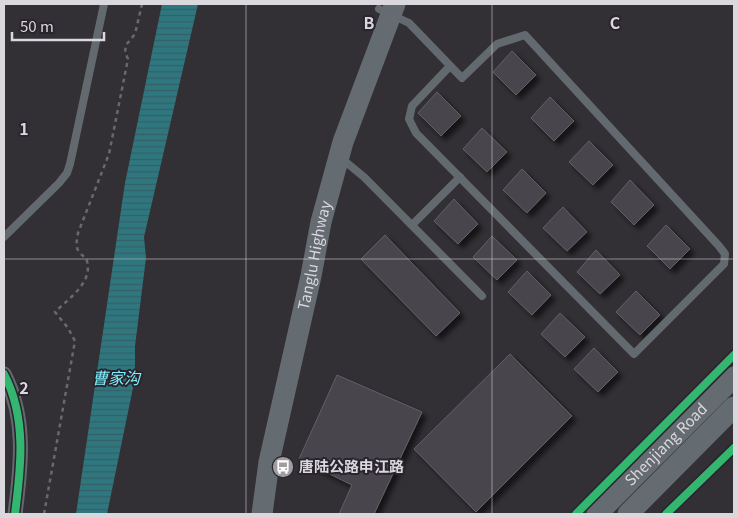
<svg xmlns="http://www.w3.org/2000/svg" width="738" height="518" viewBox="0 0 738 518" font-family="Georgia,'Noto Sans SC',serif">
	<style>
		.water { fill: url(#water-rules) }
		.building { fill: #4a444e; stroke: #626064; filter: url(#shadow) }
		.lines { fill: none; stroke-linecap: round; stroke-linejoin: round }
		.path { stroke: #666a6e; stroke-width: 2.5; stroke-dasharray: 4 4; stroke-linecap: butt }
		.service { stroke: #636a6f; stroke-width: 8 }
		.minor { stroke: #636a6f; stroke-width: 15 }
		.secondary { stroke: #656c71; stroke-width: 21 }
		.cycleway-casing { stroke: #29242d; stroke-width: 11 }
		.cycleway { stroke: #33b770; stroke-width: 8 }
		.grid { fill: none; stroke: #dad7dd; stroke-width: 1; stroke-opacity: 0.55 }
		.labels { text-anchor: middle; stroke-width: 4; stroke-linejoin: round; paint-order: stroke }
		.street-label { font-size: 15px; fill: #dad7dd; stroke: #29242d }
		.poi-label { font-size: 15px; font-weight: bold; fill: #dad7dd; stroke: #29242d; text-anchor: start }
		.water-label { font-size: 16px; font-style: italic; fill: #7ef1fe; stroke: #29242d }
		.grid-label { font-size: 16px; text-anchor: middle; font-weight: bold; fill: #dad7dd; stroke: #29242d; stroke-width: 4; stroke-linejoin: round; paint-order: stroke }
	</style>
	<defs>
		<pattern id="water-rules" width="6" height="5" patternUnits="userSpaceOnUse" patternTransform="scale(1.25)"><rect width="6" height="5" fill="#2f777f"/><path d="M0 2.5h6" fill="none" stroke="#375e64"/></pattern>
		<filter id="shadow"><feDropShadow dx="4.5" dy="4.5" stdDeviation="2.5" flood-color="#0009"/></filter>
	</defs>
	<rect width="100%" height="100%" fill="#333035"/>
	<path class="water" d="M162,4H198L144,237L146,258L135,346V378L107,514H76L125,183Z"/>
	<g class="building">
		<path d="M512,51L536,75L516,95L493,72Z"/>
		<path d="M437,92L461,116L441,136L418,113Z"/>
		<path d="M550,97L574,121L554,141L531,118Z"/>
		<path d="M482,128L507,152L487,172L463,149Z"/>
		<path d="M589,141L613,165L593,185L569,162Z"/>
		<path d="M522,169L546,193L527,213L503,190Z"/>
		<path d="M630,180L654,205L634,225L611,202Z"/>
		<path d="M454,199L478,224L458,244L434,221Z"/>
		<path d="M563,207L587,232L567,251L543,228Z"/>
		<path d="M666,225L690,249L670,269L647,246Z"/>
		<path d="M385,235L460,313L436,336L361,259Z"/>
		<path d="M492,236L517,260L497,280L473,257Z"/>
		<path d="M596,250L620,275L600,294L577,272Z"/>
		<path d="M527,271L551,295L532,315L508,292Z"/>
		<path d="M636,291L660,315L640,335L616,312Z"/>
		<path d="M560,313L585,337L565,357L541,334Z"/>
		<path d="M594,348L618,372L598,392L574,369Z"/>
		<path d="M510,354L572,416L476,512L414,449Z"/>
		<path d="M337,375L422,412L374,514H339L352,485L299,459Z"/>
	</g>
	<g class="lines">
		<path class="path" d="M44,514L75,341L68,328L55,312C68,299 93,283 87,261C86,257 82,256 79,252C75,246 77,240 78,233L109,154L128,59L125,52L126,45L135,34L142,4"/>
		<g class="service">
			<path d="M379,9L409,23L462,78L497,44L525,35L719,246L725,254L724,264L634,354L416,133L409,119L412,106L450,66"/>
			<path d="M338,161L347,163L364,177L482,296"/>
			<path d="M412,225L460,177"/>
			<path d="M4,237L59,183L67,173L70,164L104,4"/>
		</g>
		<path class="minor" d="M4,374C27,418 21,467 15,514"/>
		<g class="secondary">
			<path id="s1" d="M262,514L269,462L311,276L321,222L343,142L395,4"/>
			<path id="s2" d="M597,514L734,377"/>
			<path d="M628,514L734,407"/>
		</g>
		<g class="cycleway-casing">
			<g id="cycleway">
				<path d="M4,374C27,418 21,467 15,514"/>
				<path d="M576,514L734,355"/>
				<path d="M666,514L734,448"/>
			</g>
		</g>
		<use href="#cycleway" class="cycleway"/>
	</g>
	<path class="grid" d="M246,4V514M492,4V514M4,259H734"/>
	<defs>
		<g id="bus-disc" transform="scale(1.125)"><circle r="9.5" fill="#a09da2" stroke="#29242d"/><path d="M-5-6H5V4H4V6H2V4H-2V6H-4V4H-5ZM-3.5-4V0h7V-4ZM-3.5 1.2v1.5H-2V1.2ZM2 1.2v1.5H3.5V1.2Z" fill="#fff"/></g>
	</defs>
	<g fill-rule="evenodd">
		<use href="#bus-disc" x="283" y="467"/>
	</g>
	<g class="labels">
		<g class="street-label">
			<text dy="5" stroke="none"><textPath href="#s1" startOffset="264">Tanglu Highway</textPath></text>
			<text dy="5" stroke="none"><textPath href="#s2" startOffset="98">Shenjiang Road</textPath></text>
		</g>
		<g class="poi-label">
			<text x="299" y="472">唐陆公路申江路</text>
		</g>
		<g class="water-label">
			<text x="116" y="384">曹家沟</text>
		</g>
	</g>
	<g class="grid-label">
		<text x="369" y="29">B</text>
		<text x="615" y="29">C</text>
		<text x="24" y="135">1</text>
		<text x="24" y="394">2</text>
	</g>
	<rect width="738" height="518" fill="none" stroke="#dad7dd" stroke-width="10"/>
	<path d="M12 32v8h92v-8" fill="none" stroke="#dad7dd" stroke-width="2.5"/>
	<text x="20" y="32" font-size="15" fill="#dad7dd" stroke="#29242d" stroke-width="4" paint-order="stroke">50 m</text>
</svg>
